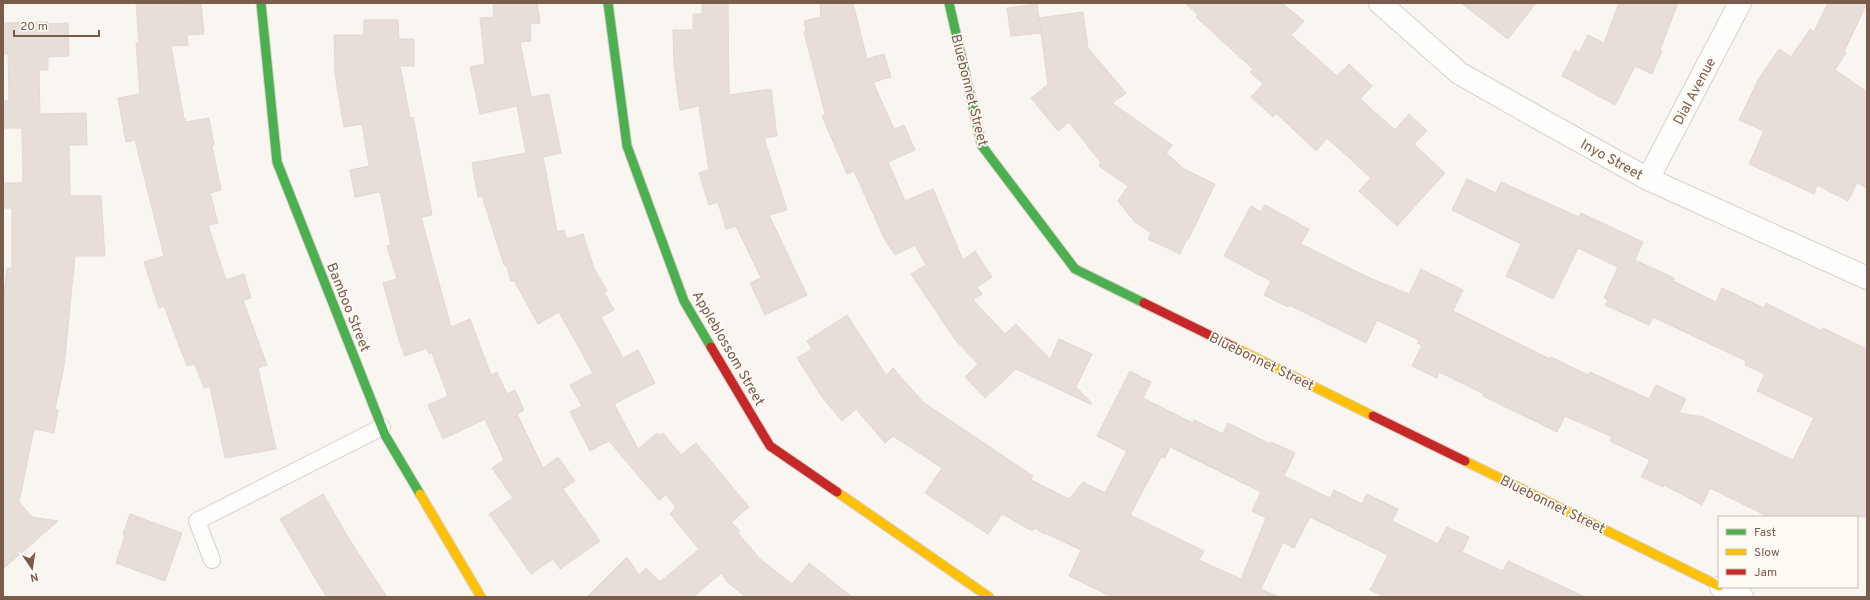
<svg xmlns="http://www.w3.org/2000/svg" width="1870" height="600" viewBox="0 0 1870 600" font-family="Overpass,sans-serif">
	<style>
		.building { fill: #e6ded7; stroke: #e2d8d2; fill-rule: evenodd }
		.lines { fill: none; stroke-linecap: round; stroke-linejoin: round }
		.lane-casing { stroke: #d7d1cb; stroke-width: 18 }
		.street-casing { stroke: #d7d1cb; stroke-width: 24 }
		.fast-casing { stroke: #d9d2cb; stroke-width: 11 }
		.slow-casing { stroke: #d9d2cb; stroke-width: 11 }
		.jam-casing { stroke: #d9d2cb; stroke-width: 11 }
		.lane { stroke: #fefefd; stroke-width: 16 }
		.street { stroke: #fefefd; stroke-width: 22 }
		.fast { stroke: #4caf50; stroke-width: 9 }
		.slow { stroke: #ffc107; stroke-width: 9 }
		.jam { stroke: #c62828; stroke-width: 9 }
		.labels { text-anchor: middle; stroke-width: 3.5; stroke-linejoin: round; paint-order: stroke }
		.street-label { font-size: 14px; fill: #7a5c4d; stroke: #fffaf3 }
	</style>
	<rect width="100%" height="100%" fill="#f9f5f0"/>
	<g class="building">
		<path d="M136,3H183V5L201,4L204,34L187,35L188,45L171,46L184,119L185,118L186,122L209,118L214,145L212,146L221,190L210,193L218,223L208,225L226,280L244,274L251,298L243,300L267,365L258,368L276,449L225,458L210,386L204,388L195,364L187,366L164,306L159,308L144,262L164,256L135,140L126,142L118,98L140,94L136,43H139Z"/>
		<path d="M493,3H537L540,23L530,24L531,41L520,42L531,97L549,94L561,153L543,157L557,232L564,230L567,239L583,234L594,268L607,291L604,292L614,310L601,317L623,358L638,350L655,383L614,404L638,449L657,433L659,436L663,433L681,455L696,443L749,507L731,522L740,531L738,533L760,559L792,584L809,563L852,597H746L727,582L721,573L693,597H587L627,557L639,575L646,568L660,582L699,549L670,514L676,507L666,495L659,500L609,441L590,451L570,412L582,406L570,385L593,373L559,312L538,324L514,280L511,281L506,265H504L482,196L478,197L472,163L526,153L517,106L480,114L470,67L485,64L480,18L494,17Z"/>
		<path d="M702,3H728L729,95L771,89L777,136L764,138L787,210L769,215L807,295L765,315L750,283L761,278L736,226L726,229L718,202L709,205L699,173L709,170L699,106L680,110L674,64L673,30H693V14H702Z"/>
		<path d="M820,3H853L867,59L884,54L891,77L873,82L894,129L904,125L915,150L888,162L905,201L933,189L963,260L975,251L992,277L977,287L982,294L973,300L1005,334L1016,324L1050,359L1059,339L1092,354L1076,387L1092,403L1090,404L1016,369L985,398L965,377L978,364L956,341L911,274L926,265L915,245L895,255L885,240L854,171L847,174L822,116L825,114L804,32L806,31L804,21L821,17Z"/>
		<path d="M1185,3H1282L1304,21L1291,35L1337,76L1349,64L1372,86L1360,99L1395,130L1409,114L1427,131L1414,144L1445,173L1397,226L1359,191L1371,178L1327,138L1316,151L1276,113L1273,117L1251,97L1263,84L1250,72L1253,69L1196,17L1198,15Z"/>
		<path d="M1461,3H1536L1508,39Z"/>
		<path d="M1619,3H1678L1660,50L1662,51L1652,74L1635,66L1615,105L1562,76L1575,50L1579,53L1588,35L1604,43Z"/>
		<path d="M1828,3H1867L1844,52L1846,53L1835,70L1867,92V188L1857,183L1848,201L1817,185L1814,194L1749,164L1764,131L1739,120L1758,80L1779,49L1791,57L1810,29L1814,32Z"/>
		<path d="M1037,4L1041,33L1011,36L1007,8Z"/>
		<path d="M1083,12L1088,48L1126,93L1112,103L1172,145L1166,153L1184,169L1215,184L1188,240L1187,239L1180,254L1148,239L1151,233L1135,222L1118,201L1128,186L1099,166L1101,163L1069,122L1058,131L1031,98L1048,84L1039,18Z"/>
		<path d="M364,20H398L399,39H414V66H400L410,118L413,117L432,215L421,217L451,327L470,319L491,375L497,372L507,394L515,390L524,410L517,414L543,468L558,457L575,481L563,489L600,541L560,569L553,559L531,574L513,548L489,514L513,498L492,468L504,460L485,419L443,439L428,405L448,396L432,353L429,354L427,348L405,356L399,340L383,283L397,279L387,246L391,245L380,192L355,197L350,170L369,166L362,124L344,127L335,74L334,35H364Z"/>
		<path d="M48,22V24L68,23L69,56L48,57V70H39L40,114L86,113L87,145H69L70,196H101L105,256H75L64,366L55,409L58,410L54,433L34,429L19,502L32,517L58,521L3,569V302L7,268H12V208H3V183H23L22,128H3V101H9L8,54H3V23Z"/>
		<path d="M1467,179L1496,193L1501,182L1579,217L1581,213L1643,242L1635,260L1674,278L1673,281L1716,302L1722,288L1764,308L1766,303L1822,331L1823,328L1867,349V517H1769L1710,488L1702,505L1664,485L1663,487L1641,477L1650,460L1610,441L1612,437L1565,416L1557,432L1483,396L1484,394L1439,372L1437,378L1412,366L1422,345L1417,343L1419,340L1377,320L1366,343L1289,305L1288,307L1264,295L1271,281L1224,256L1251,206L1261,212L1265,205L1309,229L1301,244L1372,279L1409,294L1421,269L1463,290L1453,311L1550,359L1551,357L1588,375L1590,372L1649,399L1656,385L1686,399L1679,413L1703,417L1793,460L1814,418L1757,391L1765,374L1745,365L1746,361L1653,317L1649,325L1605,305L1608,300L1604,298L1618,267L1578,248L1553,299L1506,276L1521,244L1452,210Z"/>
		<path d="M847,315L886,375L893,368L923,402L1033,476L1031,480L1069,499L1083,482L1105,493L1127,451L1097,436L1130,371L1151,382L1143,398L1193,423L1194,420L1223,434L1228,423L1270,444L1271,442L1295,453L1284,476L1330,498L1334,490L1362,504L1367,494L1398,509L1392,521L1438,544L1447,527L1469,537L1462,552L1503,571L1508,561L1585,597H1385L1370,590L1388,555L1310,517L1294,548L1283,542L1261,589L1279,597H1112L1069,576L1081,550L1045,533L1044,534L1035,528L1032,531L1002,514L988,534L925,493L942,468L893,436L885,443L856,409L842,421L822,397L797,358L812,349L807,341ZM1170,447L1261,492L1252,511L1266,518L1241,579L1199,560L1204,551L1130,515L1161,457L1165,458Z"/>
		<path d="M323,494L349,539L387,597H327L318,583L280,519Z"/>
		<path d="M130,514L182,533L165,581L116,563L125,535L123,534Z"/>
	</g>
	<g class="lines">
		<g class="lane-casing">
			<path id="lane" d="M212,560L197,521L382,427"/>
		</g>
		<g class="street-casing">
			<g id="street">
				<path d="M1380,3L1459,73L1540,119L1648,179L1867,278"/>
				<path d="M1648,179L1740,3"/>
				<path d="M1721,587L1742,597"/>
			</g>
		</g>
		<g class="fast-casing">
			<g id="fast">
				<path d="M261,3L277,162L385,435L420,494"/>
				<path d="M608,3L627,146L684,301L711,347"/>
				<path d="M949,3L982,146L1075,269L1144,303"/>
			</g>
		</g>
		<g class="slow-casing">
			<g id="slow">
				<path d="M1238,349L1373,416"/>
				<path d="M1465,461L1719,586"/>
				<path d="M837,492L989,597"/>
				<path d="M420,494L481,597"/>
			</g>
		</g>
		<g class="jam-casing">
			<g id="jam">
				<path d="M1144,303L1238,349"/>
				<path d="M711,347L770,446L837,492"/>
				<path d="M1373,416L1465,461"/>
			</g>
		</g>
		<use href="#lane" class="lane"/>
		<use href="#street" class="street"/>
		<use href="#fast" class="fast"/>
		<use href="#slow" class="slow"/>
		<use href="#jam" class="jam"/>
	</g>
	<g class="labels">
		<g class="street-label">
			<text transform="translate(970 90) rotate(76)" y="5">Bluebonnet Street</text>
			<text transform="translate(1694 91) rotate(-62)" y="5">Dial Avenue</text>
			<text transform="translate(1612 159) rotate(29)" y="5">Inyo Street</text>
			<text transform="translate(349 307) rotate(68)" y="5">Bamboo Street</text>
			<text transform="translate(729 348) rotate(60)" y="5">Appleblossom Street</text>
			<text transform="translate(1262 361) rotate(26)" y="5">Bluebonnet Street</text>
			<text transform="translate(1553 504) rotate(26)" y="5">Bluebonnet Street</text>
		</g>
	</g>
	<rect width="1870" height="600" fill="none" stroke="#7a5c4d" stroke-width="8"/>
	<rect x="1718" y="516" width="140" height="72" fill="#fffaf3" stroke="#cabbb1"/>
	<rect x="1726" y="529" width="20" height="6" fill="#4caf50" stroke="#cabbb1"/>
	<text x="1754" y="536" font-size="12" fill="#7a5c4d">Fast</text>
	<rect x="1726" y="549" width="20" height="6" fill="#ffc107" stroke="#cabbb1"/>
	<text x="1754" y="556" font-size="12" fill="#7a5c4d">Slow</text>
	<rect x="1726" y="569" width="20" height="6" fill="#c62828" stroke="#cabbb1"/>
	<text x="1754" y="576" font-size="12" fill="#7a5c4d">Jam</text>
	<g transform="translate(32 568) rotate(167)" stroke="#fffaf3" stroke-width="3" paint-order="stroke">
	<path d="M0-3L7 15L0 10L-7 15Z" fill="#7a5c4d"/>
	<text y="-6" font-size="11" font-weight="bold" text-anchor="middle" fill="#7a5c4d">N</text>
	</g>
	<path d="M14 30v6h85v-6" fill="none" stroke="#7a5c4d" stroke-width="2"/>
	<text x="20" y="30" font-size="12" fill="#7a5c4d" stroke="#fffaf3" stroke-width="3" paint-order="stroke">20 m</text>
</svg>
